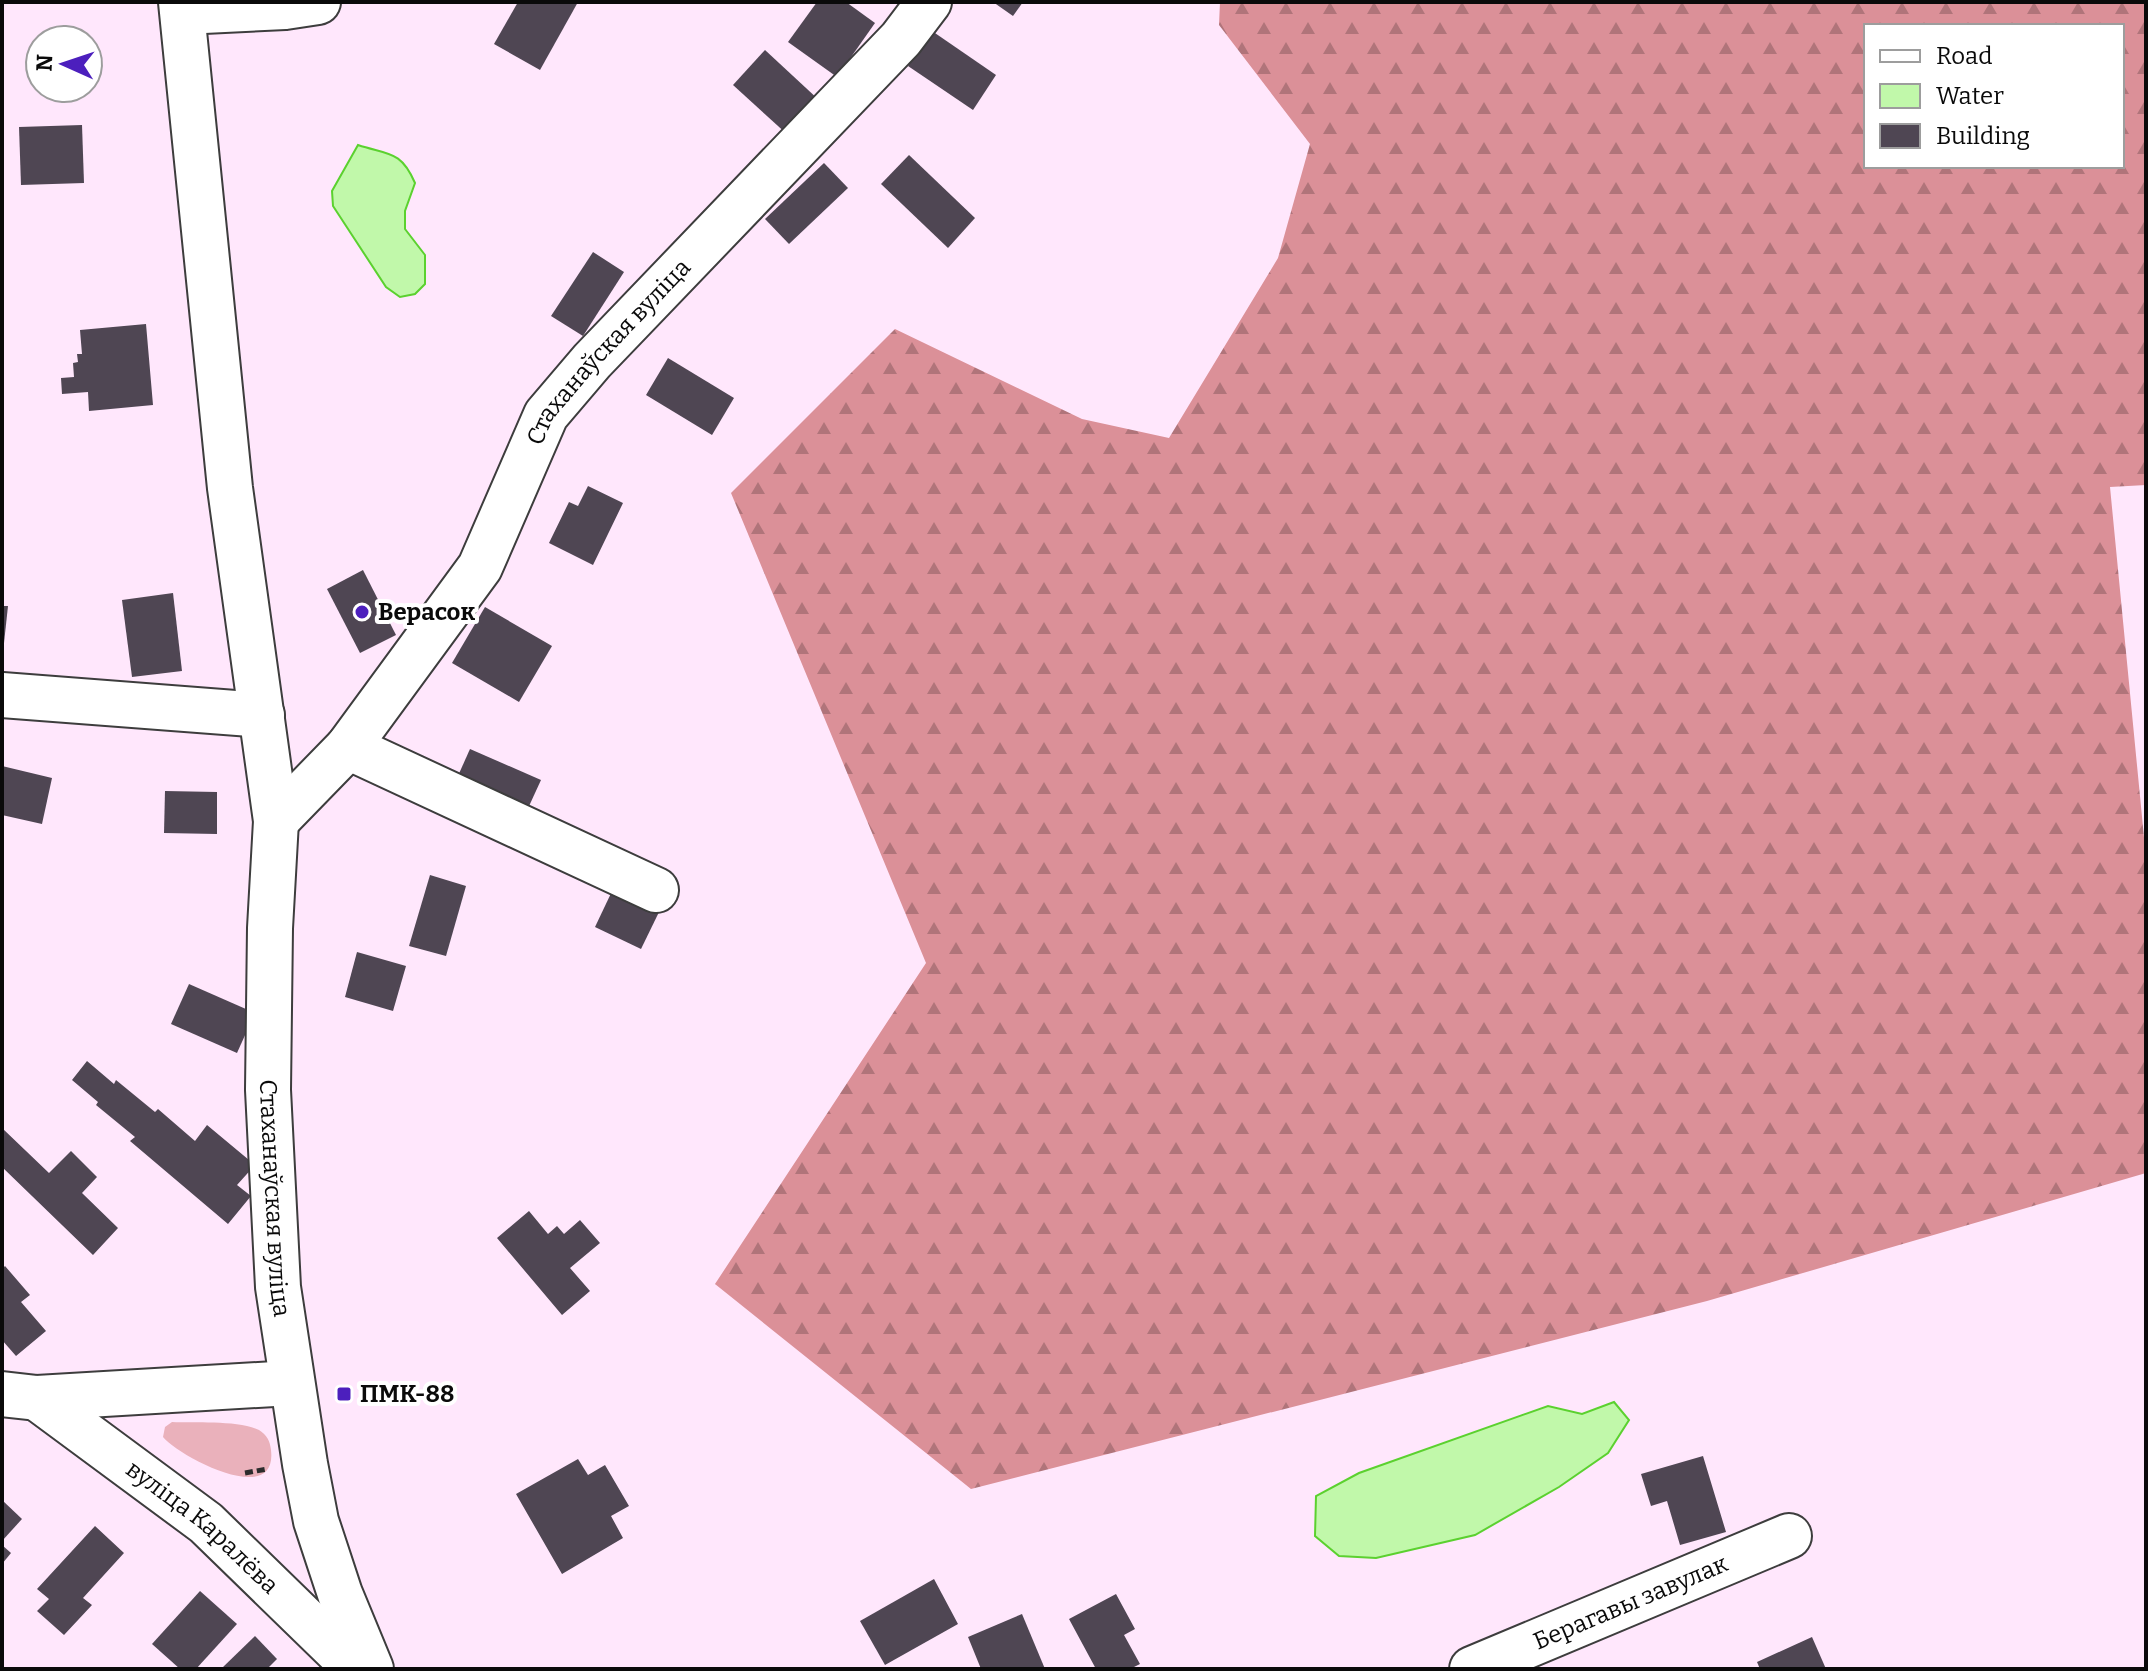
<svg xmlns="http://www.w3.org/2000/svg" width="2148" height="1671" viewBox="0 0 2148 1671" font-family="Bitter,serif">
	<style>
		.grass { fill: #eab1bb }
		.forest { fill: url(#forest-firs); fill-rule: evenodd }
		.water { fill: #c1f8aa; stroke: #5bd12f; stroke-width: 2 }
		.building { fill: #4f4653 }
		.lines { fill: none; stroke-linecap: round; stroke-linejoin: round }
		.minor-casing { stroke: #3d3d3d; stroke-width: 48 }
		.path { stroke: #2c2c2c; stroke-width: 5; stroke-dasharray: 8 4; stroke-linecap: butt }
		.minor { stroke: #fff; stroke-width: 44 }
		.poi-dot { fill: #4c1fbd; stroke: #fff; stroke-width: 3 }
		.labels { text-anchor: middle; stroke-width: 8; stroke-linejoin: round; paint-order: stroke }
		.street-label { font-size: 24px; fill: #0a0a0a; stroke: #fff }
		.poi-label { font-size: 24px; font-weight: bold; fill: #0a0a0a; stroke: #fff; text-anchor: start }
	</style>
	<defs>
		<pattern id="forest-firs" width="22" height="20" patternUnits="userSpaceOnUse" patternTransform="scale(2)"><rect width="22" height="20" fill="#db9098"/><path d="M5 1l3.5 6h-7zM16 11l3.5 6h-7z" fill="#b0747a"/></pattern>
	</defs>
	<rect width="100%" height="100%" fill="#ffe7fc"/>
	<path class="grass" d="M172,1422C195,1423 238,1420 259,1430C267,1435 270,1441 271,1450C278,1509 178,1456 163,1437L165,1427Z"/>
	<path class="forest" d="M1220,2H2146V485L2110,487L2146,858V1173L1707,1301L971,1489L715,1284L926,963L731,493L895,329L1082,419L1169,438L1278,258L1310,144L1219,25ZM1866,26H2122V166H1866Z"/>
	<g class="water">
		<path d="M358,145C388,155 401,150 415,183L405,211V229L425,255V284L415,294L400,297L386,287L333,206L332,191Z"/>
		<path d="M1614,1402L1629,1420L1608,1453L1559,1487L1475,1535L1376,1558L1339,1556L1315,1536L1316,1496L1359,1473L1548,1406L1582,1414Z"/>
	</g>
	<g class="building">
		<path d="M518,2H578L540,70L494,44Z"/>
		<path d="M817,2H846L875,23L837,77L788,42Z"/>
		<path d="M993,2H1023L1013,16Z"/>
		<path d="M932,31L996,75L973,110L908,66Z"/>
		<path d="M765,50L820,101L789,136L733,85Z"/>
		<path d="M82,125L84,183L21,185L19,127Z"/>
		<path d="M909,155L975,218L948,248L881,184Z"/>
		<path d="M824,163L848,188L789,244L765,219Z"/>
		<path d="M593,252L624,272L583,336L551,316Z"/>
		<path d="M146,324L153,405L89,411L88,392L62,394L61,378L74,377L73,363L78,362L77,354H82L80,330Z"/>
		<path d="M668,358L734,398L712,435L646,395Z"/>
		<path d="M588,486L623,503L593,565L549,543L569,502L578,506Z"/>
		<path d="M363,570L396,635L360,653L327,589Z"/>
		<path d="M173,593L182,671L132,677L122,600Z"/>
		<path d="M2,606H8L4,643H2Z"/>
		<path d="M485,607L552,646L519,702L452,663Z"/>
		<path d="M470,749L541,780L524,817L453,787Z"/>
		<path d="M2,766L52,778L42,824L2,815Z"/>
		<path d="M165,791L217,792V834L164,833Z"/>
		<path d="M430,875L466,886L446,956L409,946Z"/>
		<path d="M614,887L660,910L641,949L595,927Z"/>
		<path d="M357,952L406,966L393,1011L345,997Z"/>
		<path d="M189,984L255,1013L237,1053L171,1024Z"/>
		<path d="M87,1061L114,1084L116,1080L155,1112L158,1109L195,1141L207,1125L255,1165L237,1185L251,1196L228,1224L130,1141L135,1137L96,1105L98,1102L72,1080Z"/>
		<path d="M2,1128L49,1173L71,1151L97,1177L82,1193L118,1228L93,1255L2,1167Z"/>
		<path d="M529,1211L548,1234L557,1226L564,1234L580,1220L600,1243L570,1268L590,1291L562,1315L497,1238Z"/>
		<path d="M5,1266L30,1295L21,1302L46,1331L16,1356L2,1340V1269Z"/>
		<path d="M1703,1456L1726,1532L1680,1545L1667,1501L1651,1506L1641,1474Z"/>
		<path d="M578,1459L588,1475L605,1465L629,1506L611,1516L623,1538L562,1574L516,1494Z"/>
		<path d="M2,1500L22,1519L2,1541Z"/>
		<path d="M95,1526L124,1553L83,1598L92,1605L64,1635L37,1611L49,1599L37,1589Z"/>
		<path d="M2,1545L11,1553L2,1564Z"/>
		<path d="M934,1579L958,1624L885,1665L860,1621Z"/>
		<path d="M200,1591L237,1624L196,1669H180L152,1644Z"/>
		<path d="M1116,1594L1135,1629L1124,1635L1140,1664L1130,1669H1096L1069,1619Z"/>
		<path d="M1022,1614L1045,1669H981L968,1637Z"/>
		<path d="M255,1636L277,1659L267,1669H221Z"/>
		<path d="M1812,1637L1826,1669H1760L1757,1662Z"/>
	</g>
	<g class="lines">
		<g class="minor-casing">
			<g id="minor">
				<path id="s1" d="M181,2L230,488L276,821L270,928L268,1090L278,1287L305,1464L316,1521L340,1594L371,1669"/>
				<path d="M183,12L285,7L318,2"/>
				<path d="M2,695L262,715"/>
				<path d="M348,747L656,890"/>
				<path id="s2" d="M276,821L348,747L480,567L546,415L592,361L901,39L929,2"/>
				<path d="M2,1394L37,1398L291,1383"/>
				<path id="s3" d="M37,1398L206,1523L356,1669"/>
				<path id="s4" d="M1472,1669L1789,1536"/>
			</g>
		</g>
		<path class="path" d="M245,1473L267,1469"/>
		<use href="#minor" class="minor"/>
	</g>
	<g class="poi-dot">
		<circle cx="362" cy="612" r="8"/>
		<rect x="336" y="1386" width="16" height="16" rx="4"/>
	</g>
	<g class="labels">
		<g class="street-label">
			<text dy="8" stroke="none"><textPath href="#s2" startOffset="580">Стаханаўская вуліца</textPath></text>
			<text dy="8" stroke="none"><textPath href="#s1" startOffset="1202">Стаханаўская вуліца</textPath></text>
			<text dy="8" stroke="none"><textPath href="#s3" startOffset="210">вуліца Каралёва</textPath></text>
			<text dy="8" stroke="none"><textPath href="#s4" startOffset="172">Берагавы завулак</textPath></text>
		</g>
		<g class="poi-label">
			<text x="378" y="620">Верасок</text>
			<text x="360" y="1402">ПМК-88</text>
		</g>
	</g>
	<rect width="2148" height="1671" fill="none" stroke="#0a0a0a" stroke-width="8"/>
	<rect x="1864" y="24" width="260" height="144" fill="#ffffff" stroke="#9d9d9d" stroke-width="2"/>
	<rect x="1880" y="50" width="40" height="12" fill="#ffffff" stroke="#9d9d9d" stroke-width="2"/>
	<text x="1936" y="64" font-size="24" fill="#0a0a0a">Road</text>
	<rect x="1880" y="84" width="40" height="24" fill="#c1f8aa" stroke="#9d9d9d" stroke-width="2"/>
	<text x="1936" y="104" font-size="24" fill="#0a0a0a">Water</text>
	<rect x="1880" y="124" width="40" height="24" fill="#4f4653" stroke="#9d9d9d" stroke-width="2"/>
	<text x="1936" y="144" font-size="24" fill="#0a0a0a">Building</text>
	<g transform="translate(64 64) rotate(273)"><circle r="38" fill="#ffffff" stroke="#9d9d9d" stroke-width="2"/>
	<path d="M0-6L14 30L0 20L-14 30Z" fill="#4c1fbd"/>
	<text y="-12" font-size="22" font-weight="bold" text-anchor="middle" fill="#0a0a0a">N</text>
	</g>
</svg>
